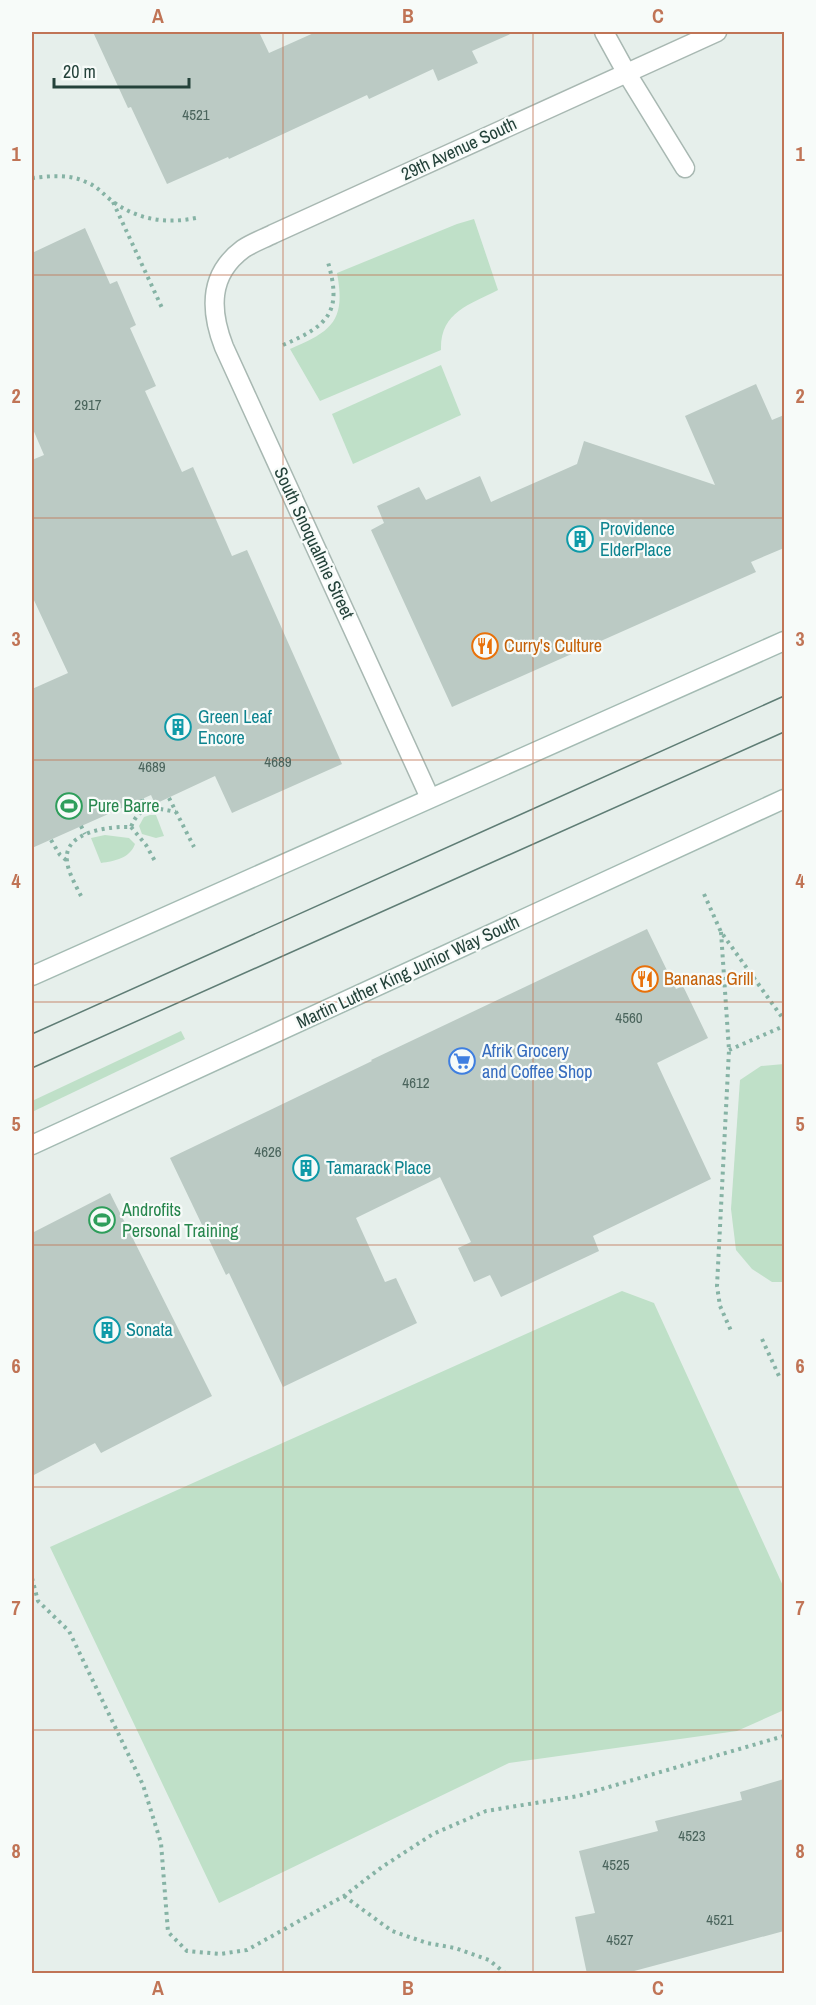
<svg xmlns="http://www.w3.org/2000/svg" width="816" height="2005" viewBox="0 0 816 2005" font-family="'Archivo Narrow',sans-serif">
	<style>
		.green { fill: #bfe0c8 }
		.building { fill: #bbcac4 }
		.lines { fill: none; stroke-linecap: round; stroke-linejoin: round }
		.service-casing { stroke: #a8b8b2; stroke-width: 21 }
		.minor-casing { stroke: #a8b8b2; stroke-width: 21 }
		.secondary-casing { stroke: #a4bbb3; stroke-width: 21 }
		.path { stroke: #86b3a5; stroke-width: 4; stroke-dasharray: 3 4.5; stroke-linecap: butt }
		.service { stroke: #fff; stroke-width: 18 }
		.minor { stroke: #fff; stroke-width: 18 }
		.secondary { stroke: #fff; stroke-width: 18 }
		.tram { stroke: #5f7d75; stroke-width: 1.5 }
		.grid { fill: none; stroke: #c07456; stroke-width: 1.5; stroke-opacity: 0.55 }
		.labels { text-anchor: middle; stroke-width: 4.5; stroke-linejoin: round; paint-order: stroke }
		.number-label { font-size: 15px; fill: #4a645c }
		.street-label { font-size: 18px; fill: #24423a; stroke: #f7fbf9 }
		.culture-label { font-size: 18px; fill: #0d838f; stroke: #f7fbf9; text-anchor: start }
		.food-label { font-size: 18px; fill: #c56008; stroke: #f7fbf9; text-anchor: start }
		.leisure-label { font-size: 18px; fill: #27864d; stroke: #f7fbf9; text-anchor: start }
		.shop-label { font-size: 18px; fill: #366cbe; stroke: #f7fbf9; text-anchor: start }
		.neatline { fill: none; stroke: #c07456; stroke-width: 2 }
		.grid-label { font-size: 20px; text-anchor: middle; font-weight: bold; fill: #c07456 }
	</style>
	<rect width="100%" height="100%" fill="#e6efeb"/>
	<g class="green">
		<path d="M474,219L498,290C469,305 440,312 441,350L320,401L290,349C332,331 346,321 337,273L457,224Z"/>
		<path d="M441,365L461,415L353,464L332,414Z"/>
		<path d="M150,815H156L164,836L156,838L142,834L139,826L144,817Z"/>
		<path d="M105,835L129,838L135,844C130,858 115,861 101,863L91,838Z"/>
		<path d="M181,1031L185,1039L32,1112V1101Z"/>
		<path d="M784,1064V1282H772L752,1269L736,1250L731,1209L740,1080L761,1066Z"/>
		<path d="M622,1291L654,1303L784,1588V1710L737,1731L509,1763L219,1903L50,1547Z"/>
	</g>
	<g class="building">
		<path d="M93,32H259L269,53L316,32H515L472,51L478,63L438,81L433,69L369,99L367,95L229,159L228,157L167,184L131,107L128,108Z"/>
		<path d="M85,228L110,284L117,281L136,325L130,328L156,386L145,391L182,472L193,467L232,556L247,550L342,764L232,813L215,776L155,804L151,795L32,848V689L68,673L32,596V460L44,455L32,427V253Z"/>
		<path d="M756,384L772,420L784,415V548L751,562L756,572L452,707L371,530L384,523L377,506L419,487L426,500L480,476L491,502L577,464L584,441L715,485L685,416Z"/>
		<path d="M647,929L676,989L683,986L708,1038L657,1063L711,1179L593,1236L599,1251L501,1297L490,1275L474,1282L458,1248L471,1242L440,1177L356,1218L385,1282L396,1278L417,1323L283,1387L229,1273L226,1275L170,1158L372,1061L371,1060Z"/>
		<path d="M110,1193L212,1396L101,1453L95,1443L32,1476V1233Z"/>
		<path d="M784,1779V1931L623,1974H587L575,1917L595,1913L579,1851L658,1831L655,1821L742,1800L740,1792Z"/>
	</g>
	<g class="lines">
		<g class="service-casing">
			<path id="service" d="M604,32L626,72L685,168"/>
		</g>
		<g class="minor-casing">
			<path id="minor" d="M430,798L224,347C210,311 208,275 243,249C252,243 263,239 273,234L717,32"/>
		</g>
		<g class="secondary-casing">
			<g id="secondary">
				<path d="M32,976L784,641"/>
				<path d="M32,1145L784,799"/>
			</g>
		</g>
		<g class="path">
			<path d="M32,178C49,176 70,174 86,182C97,186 103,194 112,201C138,220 166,224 196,218"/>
			<path d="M113,202L163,310"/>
			<path d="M283,345C330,325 343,311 327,259"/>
			<path d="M169,798L194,847"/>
			<path d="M142,799L145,810"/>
			<path d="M81,826L85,834"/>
			<path d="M131,827L146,845L156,863"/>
			<path d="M51,840L60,855L66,860"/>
			<path d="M704,894L721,932L784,1020"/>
			<path d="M81,896C76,886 68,872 67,861C63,831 111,826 131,827C140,803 156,808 176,812"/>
			<path d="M721,932L729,1050L717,1286L720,1306L732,1333"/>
			<path d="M729,1050L784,1026"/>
			<path d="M762,1339L779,1376"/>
			<path d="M32,1578L38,1601L69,1631L143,1785L161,1843L168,1932L187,1951L220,1954L247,1950L344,1896L382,1867L433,1834L486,1811L578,1796L784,1736"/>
			<path d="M344,1896L392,1931L427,1943L455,1948L489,1960L506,1974"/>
		</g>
		<use href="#service" class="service"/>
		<use href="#minor" class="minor"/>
		<use href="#secondary" class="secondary"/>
		<g class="tram">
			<path d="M32,1034L784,696"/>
			<path d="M32,1068L784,732"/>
		</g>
	</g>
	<path class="grid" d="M283,32V1974M533,32V1974M32,275H784M32,518H784M32,760H784M32,1002H784M32,1245H784M32,1487H784M32,1730H784"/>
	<defs>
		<g id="building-ring" transform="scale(1.35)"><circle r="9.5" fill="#f7fbf9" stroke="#0f9aa8" stroke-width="1.5"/><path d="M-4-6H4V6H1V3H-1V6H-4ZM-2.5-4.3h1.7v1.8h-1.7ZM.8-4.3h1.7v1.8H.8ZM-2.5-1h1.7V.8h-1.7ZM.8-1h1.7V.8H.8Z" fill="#0f9aa8"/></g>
		<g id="restaurant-ring" transform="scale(1.35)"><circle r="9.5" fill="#f7fbf9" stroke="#e8710a" stroke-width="1.5"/><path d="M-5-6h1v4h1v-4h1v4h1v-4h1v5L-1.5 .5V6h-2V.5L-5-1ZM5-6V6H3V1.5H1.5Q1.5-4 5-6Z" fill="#e8710a"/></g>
		<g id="stadium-ring" transform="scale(1.35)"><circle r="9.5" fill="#f7fbf9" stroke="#2e9e5b" stroke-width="1.5"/><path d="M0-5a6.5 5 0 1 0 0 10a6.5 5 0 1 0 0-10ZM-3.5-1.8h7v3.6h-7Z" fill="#2e9e5b"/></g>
		<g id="supermarket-ring" transform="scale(1.35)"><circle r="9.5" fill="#f7fbf9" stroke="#3f7fe0" stroke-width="1.5"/><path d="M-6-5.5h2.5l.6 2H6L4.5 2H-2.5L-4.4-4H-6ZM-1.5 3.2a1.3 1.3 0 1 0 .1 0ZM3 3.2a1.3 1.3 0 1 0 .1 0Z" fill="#3f7fe0"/></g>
	</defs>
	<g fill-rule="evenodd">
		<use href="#building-ring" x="580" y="539"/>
		<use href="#restaurant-ring" x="485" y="646"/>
		<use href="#building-ring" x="178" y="727"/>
		<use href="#stadium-ring" x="69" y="806"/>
		<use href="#restaurant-ring" x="645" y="979"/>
		<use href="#supermarket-ring" x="462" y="1061"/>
		<use href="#building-ring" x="306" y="1168"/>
		<use href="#stadium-ring" x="102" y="1220"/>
		<use href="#building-ring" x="107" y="1330"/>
	</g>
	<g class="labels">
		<g class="number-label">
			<text x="196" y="120">4521</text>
			<text x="88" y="410">2917</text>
			<text x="278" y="767">4689</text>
			<text x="152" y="772">4689</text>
			<text x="629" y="1023">4560</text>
			<text x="416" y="1088">4612</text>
			<text x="268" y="1157">4626</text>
			<text x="692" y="1841">4523</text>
			<text x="616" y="1870">4525</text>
			<text x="720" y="1925">4521</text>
			<text x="620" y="1945">4527</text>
		</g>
		<g class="street-label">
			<text transform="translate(459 149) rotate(-25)" y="6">29th Avenue South</text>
			<text transform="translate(314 543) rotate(65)" y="6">South Snoqualmie Street</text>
			<text transform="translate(408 972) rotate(-25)" y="6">Martin Luther King Junior Way South</text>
		</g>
		<g class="culture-label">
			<text x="600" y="535">Providence<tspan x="600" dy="21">ElderPlace</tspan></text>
			<text x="198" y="723">Green Leaf<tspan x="198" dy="21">Encore</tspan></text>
			<text x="326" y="1174">Tamarack Place</text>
			<text x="126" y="1336">Sonata</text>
		</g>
		<g class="food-label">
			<text x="504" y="652">Curry's Culture</text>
			<text x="664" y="985">Bananas Grill</text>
		</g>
		<g class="leisure-label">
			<text x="88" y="812">Pure Barre</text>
			<text x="122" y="1216">Androfits<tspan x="122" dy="21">Personal Training</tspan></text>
		</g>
		<g class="shop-label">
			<text x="482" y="1057">Afrik Grocery<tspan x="482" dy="21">and Coffee Shop</tspan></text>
		</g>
	</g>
	<rect width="816" height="2005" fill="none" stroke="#f7fbf9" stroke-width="66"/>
	<path d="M54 78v9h135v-9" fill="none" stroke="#24423a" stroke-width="3"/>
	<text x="63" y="78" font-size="18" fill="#24423a" stroke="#f7fbf9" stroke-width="4.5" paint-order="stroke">20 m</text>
	<rect x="33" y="33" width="750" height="1939" class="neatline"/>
	<g class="grid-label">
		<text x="158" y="23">A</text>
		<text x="408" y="23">B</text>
		<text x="658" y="23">C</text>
		<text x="16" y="161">1</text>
		<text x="800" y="161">1</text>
		<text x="16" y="403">2</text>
		<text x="800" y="403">2</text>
		<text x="16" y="646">3</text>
		<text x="800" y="646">3</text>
		<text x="16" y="888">4</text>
		<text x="800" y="888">4</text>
		<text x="16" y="1131">5</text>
		<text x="800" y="1131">5</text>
		<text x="16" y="1373">6</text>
		<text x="800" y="1373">6</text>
		<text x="16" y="1615">7</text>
		<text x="800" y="1615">7</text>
		<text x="16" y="1858">8</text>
		<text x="800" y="1858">8</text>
		<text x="158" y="1995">A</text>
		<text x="408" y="1995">B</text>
		<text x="658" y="1995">C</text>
	</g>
</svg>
